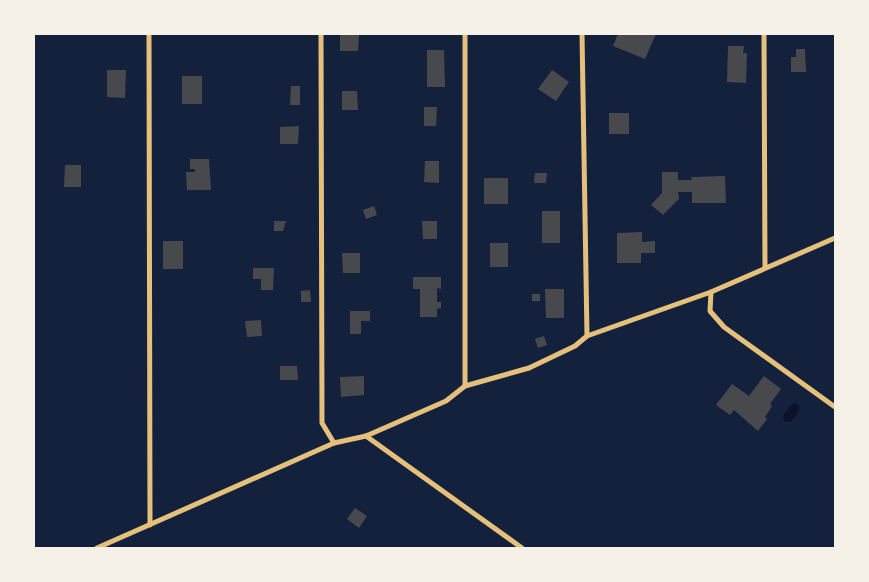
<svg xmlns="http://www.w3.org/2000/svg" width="869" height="582" viewBox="0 0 869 582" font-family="'Asap Condensed',sans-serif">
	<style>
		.water { fill: #0b132b }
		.building { fill: #48494c }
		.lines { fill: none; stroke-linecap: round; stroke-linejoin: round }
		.minor { stroke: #e5c07b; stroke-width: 5 }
	</style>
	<rect width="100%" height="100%" fill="#14213d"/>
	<path class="water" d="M795,403L799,405V411L791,422H785L783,416L791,405Z"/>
	<g class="building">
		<path d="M340,34H359L358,51H340Z"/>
		<path d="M618,34H656L645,59L613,46Z"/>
		<path d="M728,46H744L743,53H747L746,83L727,82Z"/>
		<path d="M796,49H805L806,72H791V57H796Z"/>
		<path d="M427,50H444L445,87H427Z"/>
		<path d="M107,70H126L125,98L107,97Z"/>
		<path d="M552,70L569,82L556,101L538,89Z"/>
		<rect x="182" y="76" width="20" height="28"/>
		<path d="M291,86H300V105H290Z"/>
		<path d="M342,91H357L358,110H342Z"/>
		<path d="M424,107H437L436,126H424Z"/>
		<rect x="609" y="113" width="20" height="21"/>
		<path d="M299,126L298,144H280V127Z"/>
		<path d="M190,159H209L211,190H187L186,172H195V169H190Z"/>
		<path d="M425,161H439V183L424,182Z"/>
		<path d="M65,165H81V187H64Z"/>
		<path d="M662,172H678V180H692L691,177L725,176L726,203H692V192H678L679,199L663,215L651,205L662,193Z"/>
		<path d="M535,173H547L546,183H534Z"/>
		<rect x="484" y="178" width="24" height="26"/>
		<path d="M374,206L377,215L366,219L363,210Z"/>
		<rect x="542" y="211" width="18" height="32"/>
		<path d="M274,221H286L283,231H274Z"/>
		<path d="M422,221H437V239H423Z"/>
		<path d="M642,232V242L655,241V253H641V263H617V233Z"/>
		<rect x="163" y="241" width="20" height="28"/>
		<rect x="490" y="243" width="18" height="24"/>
		<path d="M342,253H360V273H343Z"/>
		<path d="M253,268H274L273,290H261V279H253Z"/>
		<path d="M413,277H441V289L437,288V302H441V308L437,309V317H420V289H413Z"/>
		<path d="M545,289H564V318H546Z"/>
		<path d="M310,290L311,302H301V291Z"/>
		<rect x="532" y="294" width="8" height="7"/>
		<path d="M350,311H370V321H361V334H350Z"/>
		<path d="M261,320L262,336L247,337L245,321Z"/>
		<path d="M544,336L547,345L538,348L535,339Z"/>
		<path d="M280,366H297L298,380H280Z"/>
		<path d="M364,376V395L341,397L340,377Z"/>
		<path d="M764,376L781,389L770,404L772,406L765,417L767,419L758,431L734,410L730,415L716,405L732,384L749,396Z"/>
		<path d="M355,508L367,516L359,528L347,519Z"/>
	</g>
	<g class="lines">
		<g class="minor">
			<path d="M149,34L150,525"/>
			<path d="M321,34L322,423L334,443"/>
			<path d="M465,34V386"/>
			<path d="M582,34L587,336"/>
			<path d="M764,34L765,268"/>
			<path d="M711,292L710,311L724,327L835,407"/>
			<path d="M366,436L522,548"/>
			<path d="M97,548L334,443L366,436L446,401L465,386L529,368L575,346L587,336L711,292L835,238"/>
		</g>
	</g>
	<rect width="869" height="582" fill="none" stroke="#f6f1e7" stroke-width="70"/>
</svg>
